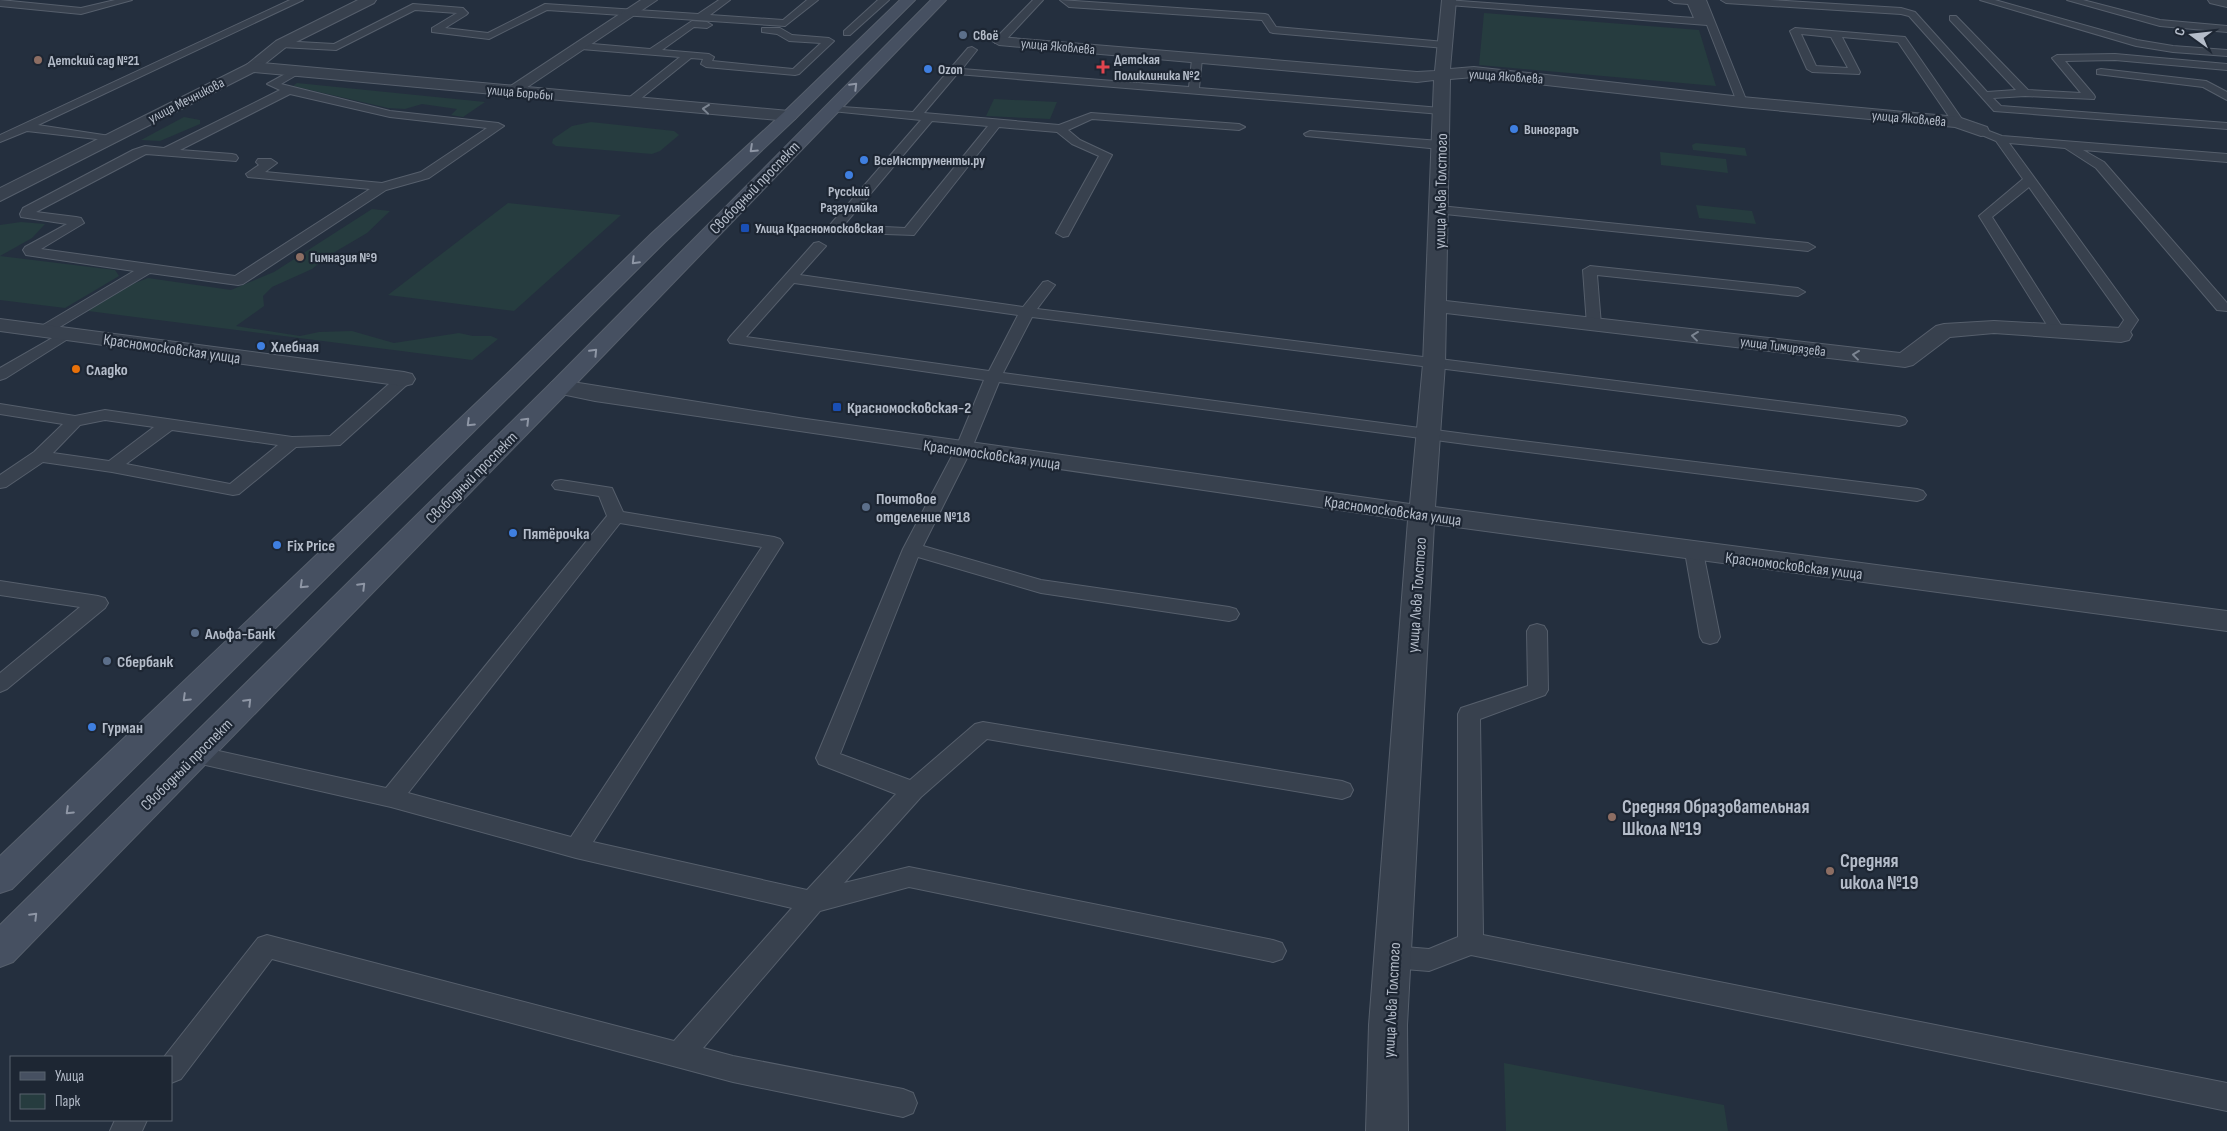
<svg xmlns="http://www.w3.org/2000/svg" width="2227" height="1131" viewBox="0 0 2227 1131" font-family="'Sofia Sans Condensed',sans-serif">
	<style>
		.green { fill: #263c3f }
		.lines { fill: none; stroke-linecap: round; stroke-linejoin: round }
		.service-casing { stroke: #565f6c; stroke-width: 2 }
		.minor-casing { stroke: #565f6c; stroke-width: 2 }
		.tertiary-casing { stroke: #565f6c; stroke-width: 2 }
		.secondary-casing { stroke: #565f6c; stroke-width: 2 }
		.service { fill: #38414e; fill-rule: evenodd }
		.minor { fill: #38414e; fill-rule: evenodd }
		.tertiary { fill: #38414e; fill-rule: evenodd }
		.secondary { fill: #465061; fill-rule: evenodd }
		.oneway { stroke: #8e96a5 }
		.oneway2 { stroke: #7c8592 }
		.service-dot { fill: #5c6f8a; stroke: #1d2633; stroke-width: 2 }
		.education-dot { fill: #8d6e63; stroke: #1d2633; stroke-width: 2 }
		.health-dot { fill: #e0444e; stroke: #1d2633; stroke-width: 2 }
		.shop-dot { fill: #3f7fe0; stroke: #1d2633; stroke-width: 2 }
		.transit-dot { fill: #1a4fb4; stroke: #1d2633; stroke-width: 2 }
		.food-dot { fill: #e8710a; stroke: #1d2633; stroke-width: 2 }
		.labels { text-anchor: middle; stroke-width: 4.5; stroke-linejoin: round; paint-order: stroke }
		.far-poi-label { font-size: 14px; font-weight: bold; fill: #b4bcc9; stroke: #1d2633; text-anchor: start }
		.far-street-label { font-size: 14px; fill: #b4bcc9; stroke: #1d2633 }
		.street-label { font-size: 16px; fill: #b4bcc9; stroke: #1d2633 }
		.poi-label { font-size: 16px; font-weight: bold; fill: #b4bcc9; stroke: #1d2633; text-anchor: start }
		.near-poi-label { font-size: 19px; font-weight: bold; fill: #b4bcc9; stroke: #1d2633; text-anchor: start }
	</style>
	<rect width="100%" height="100%" fill="#242f3e"/>
	<g class="green">
		<path d="M1484,13L1699,30L1716,86L1479,65Z"/>
		<path d="M297,83L485,102L463,117L451,115L457,109L422,104L405,109L388,108L293,86Z"/>
		<path d="M994,99L1057,102L1050,119L986,116Z"/>
		<path d="M184,117L200,120V124L160,141L141,140Z"/>
		<path d="M591,122L674,131L679,135L660,151L652,154L556,146L552,143L553,139L572,126Z"/>
		<path d="M1696,143L1745,148L1747,156L1693,150L1692,145Z"/>
		<path d="M1660,152L1726,159L1728,173L1661,165Z"/>
		<path d="M508,203L621,215L514,311L388,295Z"/>
		<path d="M1696,205L1752,211L1756,224L1699,218Z"/>
		<path d="M372,209L390,211L367,233L328,256L312,269L272,287L263,296L264,306L236,326L300,336L319,332L352,331L394,343L459,333L473,336H491L498,339L472,360L88,311L133,284L148,278L231,290L274,272Z"/>
		<path d="M21,222L45,224L32,238L0,256V225Z"/>
		<path d="M0,256L115,270L119,276L65,308L0,300Z"/>
		<path d="M1504,1063L1724,1105L1728,1131H1506Z"/>
	</g>
	<g class="lines">
		<g class="service-casing">
			<g id="service">
				<path d="M0,0L81,8L115,0H132L81,14L0,6Z"/>
				<path d="M290,0H303L38,125L110,136L116,139L114,141L27,131L0,142V135Z"/>
				<path d="M719,0H730L710,15L783,20L807,0H818L785,26L547,10L489,39L432,32V28L457,13L415,10L336,50L281,47L276,44L281,41L334,44L413,4L463,8L468,13L466,15L445,28L488,33L545,4L698,14Z"/>
				<path d="M878,0H889L850,35H844V31Z"/>
				<path d="M1033,0H1043L1003,43H995V39Z"/>
				<path d="M1060,0L1265,14L1268,15L1276,27L1445,42L1450,45L1445,48L1273,33L1270,32L1262,20L1069,7Z"/>
				<path d="M1446,0L1694,18L1688,4L1674,3L1669,0H1696L1705,19L1696,0H1706L1747,102L1742,105L1737,102L1707,25L1449,5L1444,2Z"/>
				<path d="M1721,0H1770L1901,8L1915,12L1987,92L2016,90L1950,20V16H1956L2028,90L2081,93L2052,58L2057,55L2115,54L2227,64V70L2115,60L2065,61L2094,95L2095,97L2094,99L2025,96L1993,98L2001,106L2227,123V129L1994,111L1909,16L1901,14L1726,3Z"/>
				<path d="M1980,0H1995L2137,40L2173,46L2227,50V56L2173,52L2136,46Z"/>
				<path d="M2067,0H2083L2160,20L2227,26V32L2160,26Z"/>
				<path d="M692,21L707,22L712,25L707,28L694,27L662,50L709,54L714,57L712,61L793,69L821,43L789,41L777,34L762,32V28H780L792,35L829,38L834,41L799,74L795,75L706,67L701,64L703,59L691,58L634,104L630,105L625,102L626,100L680,57L581,49L576,46L581,43L650,49Z"/>
				<path d="M1795,28L1905,37L1964,122L1958,125L1954,124L1898,42L1842,37L1860,72L1859,74L1812,72L1807,69L1790,31ZM1801,34L1831,37L1848,68L1816,66Z"/>
				<path d="M972,47L977,50L962,69L1189,87L1192,59L1197,56L1202,59L1199,88L1441,108L1447,111L1441,114L957,74L924,113L1059,125L1091,113L1239,124L1245,127L1239,130L1092,119L1068,130L1080,140L1112,155L1068,236L1063,237L1056,233L1099,156L1072,144L1057,132L999,127L914,235L829,232L827,229L829,226L921,120L832,111L828,110L826,108L828,106L913,112L968,48ZM932,121L988,126L905,228L844,225Z"/>
				<path d="M296,68L301,71L300,73L281,84L390,111L498,123L504,126L429,178L386,190L243,284L238,285L150,273L48,334H38L36,331L38,328L134,271L26,255L23,250L25,247L67,224L21,217L20,214L23,208L133,150L145,146L164,148L280,90L267,84ZM290,94L390,117L487,128L421,172L382,183L265,172L277,163L271,159H258L256,162L259,165L246,174L248,177L370,189L235,276L41,249L84,223L81,218L76,217L36,212L146,154L236,161L238,158L236,155L232,154L180,150Z"/>
				<path d="M2101,69L2206,81L2227,92V100L2203,87L2097,74V70Z"/>
				<path d="M1981,128L2002,136L2227,154V162L2083,150L2104,162L2227,303V311L2217,310L2096,168L2065,148L2009,143L2138,320L2126,338H2116L2114,335L2124,320L2029,187L1992,217L2064,330L2062,333H2052L1979,216L2023,179L1996,141L1977,133L1975,131Z"/>
				<path d="M1310,131L1440,141L1446,145L1440,149L1306,136L1304,134Z"/>
				<path d="M1440,206L1808,243L1815,247L1808,251L1435,213L1434,210L1435,207Z"/>
				<path d="M819,242L826,246L800,275L1023,307L1043,282L1048,281L1055,285L1037,309L1899,416L1905,418L1907,421L1905,424L1899,426L1032,317L1003,373L1473,435L1917,489L1923,491L1926,495L1923,499L1917,501L1473,445L999,382L971,450L923,546L1041,580L1229,607L1236,609L1239,614L1236,619L1229,621L1041,593L918,557L840,754L910,780L975,724L983,722L1342,781L1350,784L1353,790L1350,796L1342,799L987,739L921,797L844,883L909,867L1273,940L1282,943L1286,951L1282,959L1273,962L909,887L820,911L703,1048L733,1056L903,1089L913,1093L917,1103L913,1113L903,1117L733,1082L272,959L181,1079L171,1083V1057H164L258,938L267,935L674,1041L792,908L576,858L391,807L188,761L185,755L188,749L196,746L386,788L607,516L599,496L555,489L552,485L555,481L561,480L612,488L623,512L774,537L780,539L783,543L593,842L807,890L896,794L819,764L816,758L903,549L955,450L984,380L730,343L728,340L730,337L814,243ZM794,283L1018,315L989,371L746,337ZM620,523L762,547L571,837L408,793Z"/>
				<path d="M1590,266L1798,288L1805,292L1798,296L1597,275L1601,325L1599,328H1589L1587,325L1583,270Z"/>
				<path d="M66,330L71,331L73,334L71,337L6,378L0,380V368Z"/>
				<path d="M404,374L410,376L412,379L410,382L340,445L296,447L239,494L233,495L112,472L43,462L6,487L0,488V475L34,452L63,424L0,414V404L75,416L105,410L292,437L330,436L398,376ZM105,420L154,427L109,461L53,453L80,425ZM172,430L278,445L230,484L126,464Z"/>
				<path d="M1694,546L1701,548L1703,552L1720,637L1717,642L1710,644L1703,642L1700,637L1685,552L1687,548Z"/>
				<path d="M0,581L98,596L105,598L108,603L105,608L7,689L0,692V673L80,607L0,595Z"/>
				<path d="M1537,624L1544,626L1547,631L1548,690L1545,695L1480,719L1483,935L2227,1083V1111L1471,955L1429,971L1392,968L1383,965L1379,957L1383,949L1392,946L1429,949L1458,937V714L1461,708L1528,686L1527,631L1530,626Z"/>
				<path d="M115,1120H147L142,1131H110Z"/>
			</g>
		</g>
		<g class="minor-casing">
			<g id="minor">
				<path d="M358,0H376L374,3L286,47L257,70H247L244,67L276,41Z"/>
				<path d="M641,0H657L517,94H505L503,91Z"/>
				<path d="M1442,0H1456L1450,69L1474,67L1742,97L1958,117L1987,127L1989,131L1987,135L1981,136L1955,127L1742,107L1474,77L1450,79L1446,301L1900,353L1936,326L1944,324L1994,321L2121,328L2129,330L2132,335L2129,340L2121,342L1994,333L1950,337L1913,365L1905,367L1446,313L1445,364L1435,507L2227,611V631L1434,524L1407,1025L1408,1131H1366L1369,1025L1408,520L595,401L552,392L548,387L552,382L560,380L799,418L1410,504L1423,364L1434,80L1417,82L999,45L992,41L999,37L1417,72L1435,71Z"/>
				<path d="M2208,0H2227V7L2210,3Z"/>
				<path d="M0,319L404,372L412,374L415,379L412,384L404,386L0,331Z"/>
			</g>
		</g>
		<g class="tertiary-casing">
			<path id="tertiary" d="M252,62L789,111L795,113L797,116L795,119L789,121L254,72L0,201V188Z"/>
		</g>
		<g class="secondary-casing">
			<g id="secondary">
				<path d="M900,0H915L795,119L665,242L12,889L0,893V856L509,372L651,234L783,113Z"/>
				<path d="M931,0H946L568,392L13,962L0,967V925L552,382Z"/>
			</g>
		</g>
		<use href="#service" class="service"/>
		<use href="#minor" class="minor"/>
		<use href="#tertiary" class="tertiary"/>
		<use href="#secondary" class="secondary"/>
	</g>
	<defs><path id="oneway-chevron" d="M-2-3.5L2.5 0L-2 3.5" fill="none" stroke-width="1.6" stroke-linecap="round" stroke-linejoin="round" transform="scale(1.25)"/></defs>
	<g class="oneway">
		<use href="#oneway-chevron" transform="translate(854 86) rotate(-45)"/>
		<use href="#oneway-chevron" transform="translate(753 149) rotate(137)"/>
		<use href="#oneway-chevron" transform="translate(635 261) rotate(135)"/>
		<use href="#oneway-chevron" transform="translate(594 352) rotate(-46)"/>
		<use href="#oneway-chevron" transform="translate(526 421) rotate(-45)"/>
		<use href="#oneway-chevron" transform="translate(470 423) rotate(136)"/>
		<use href="#oneway-chevron" transform="translate(303 585) rotate(136)"/>
		<use href="#oneway-chevron" transform="translate(362 586) rotate(-45)"/>
		<use href="#oneway-chevron" transform="translate(186 698) rotate(136)"/>
		<use href="#oneway-chevron" transform="translate(248 702) rotate(-45)"/>
		<use href="#oneway-chevron" transform="translate(69 811) rotate(136)"/>
		<use href="#oneway-chevron" transform="translate(34 916) rotate(-45)"/>
	</g>
	<g class="oneway2">
		<use href="#oneway-chevron" transform="translate(706 109) rotate(-174)"/>
		<use href="#oneway-chevron" transform="translate(1695 336) rotate(-173)"/>
		<use href="#oneway-chevron" transform="translate(1856 355) rotate(-173)"/>
	</g>
	<g class="service-dot">
		<circle cx="963" cy="35" r="5"/>
		<circle cx="866" cy="507" r="5"/>
		<circle cx="195" cy="633" r="5"/>
		<circle cx="107" cy="661" r="5"/>
	</g>
	<g class="education-dot">
		<circle cx="38" cy="60" r="5"/>
		<circle cx="300" cy="257" r="5"/>
		<circle cx="1612" cy="817" r="5"/>
		<circle cx="1830" cy="871" r="5"/>
	</g>
	<path class="health-dot" d="M1100.5 59.5h5v5h5v5h-5v5h-5v-5h-5v-5h5z"/>
	<g class="shop-dot">
		<circle cx="928" cy="69" r="5"/>
		<circle cx="1514" cy="129" r="5"/>
		<circle cx="864" cy="160" r="5"/>
		<circle cx="849" cy="175" r="5"/>
		<circle cx="261" cy="346" r="5"/>
		<circle cx="513" cy="533" r="5"/>
		<circle cx="277" cy="545" r="5"/>
		<circle cx="92" cy="727" r="5"/>
	</g>
	<g class="transit-dot">
		<rect x="740" y="223" width="10" height="10" rx="2.5"/>
		<rect x="832" y="402" width="10" height="10" rx="2.5"/>
	</g>
	<circle class="food-dot" cx="76" cy="369" r="5"/>
	<g class="labels">
		<g class="far-poi-label">
			<text x="973" y="40">Своё</text>
			<text x="1114" y="64">Детская<tspan x="1114" dy="16">Поликлиника №2</tspan></text>
			<text x="48" y="65">Детский сад №21</text>
			<text x="938" y="74">Ozon</text>
			<text x="1524" y="134">Виноградъ</text>
			<text x="874" y="165">ВсеИнструменты.ру</text>
			<text x="849" y="196" text-anchor="middle">Русский<tspan x="849" dy="16">Разгуляйка</tspan></text>
			<text x="755" y="233">Улица Красномосковская</text>
			<text x="310" y="262">Гимназия №9</text>
		</g>
		<g class="far-street-label">
			<text transform="translate(1058 46) rotate(5)" y="5">улица Яковлева</text>
			<text transform="translate(1506 76) rotate(4)" y="5">улица Яковлева</text>
			<text transform="translate(520 92) rotate(5)" y="5">улица Борьбы</text>
			<text transform="translate(186 100) rotate(-27)" y="5">улица Мечникова</text>
			<text transform="translate(1909 118) rotate(5)" y="5">улица Яковлева</text>
			<text transform="translate(1783 346) rotate(7)" y="5">улица Тимирязева</text>
		</g>
		<g class="street-label">
			<text transform="translate(754 187) rotate(-46)" y="6">Свободный проспект</text>
			<text transform="translate(1440 191) rotate(-89)" y="6">улица Льва Толстого</text>
			<text transform="translate(172 348) rotate(8)" y="6">Красномосковская улица</text>
			<text transform="translate(992 454) rotate(8)" y="6">Красномосковская улица</text>
			<text transform="translate(471 477) rotate(-45)" y="6">Свободный проспект</text>
			<text transform="translate(1393 510) rotate(8)" y="6">Красномосковская улица</text>
			<text transform="translate(1794 565) rotate(7)" y="6">Красномосковская улица</text>
			<text transform="translate(1416 595) rotate(-86)" y="6">улица Льва Толстого</text>
			<text transform="translate(186 764) rotate(-45)" y="6">Свободный проспект</text>
			<text transform="translate(1391 1000) rotate(-87)" y="6">улица Льва Толстого</text>
		</g>
		<g class="poi-label">
			<text x="271" y="352">Хлебная</text>
			<text x="86" y="375">Сладко</text>
			<text x="847" y="413">Красномосковская-2</text>
			<text x="876" y="504">Почтовое<tspan x="876" dy="18">отделение №18</tspan></text>
			<text x="523" y="539">Пятёрочка</text>
			<text x="287" y="551">Fix Price</text>
			<text x="205" y="639">Альфа-Банк</text>
			<text x="117" y="667">Сбербанк</text>
			<text x="102" y="733">Гурман</text>
		</g>
		<g class="near-poi-label">
			<text x="1622" y="813">Средняя Образовательная<tspan x="1622" dy="22">Школа №19</tspan></text>
			<text x="1840" y="867">Средняя<tspan x="1840" dy="22">школа №19</tspan></text>
		</g>
	</g>
	<rect x="10" y="1056" width="162" height="65" fill="#1d2633" stroke="#59626f"/>
	<rect x="20" y="1072" width="25" height="8" fill="#465061" stroke="#59626f"/>
	<text x="55" y="1081" font-size="15" fill="#b4bcc9">Улица</text>
	<rect x="20" y="1094" width="25" height="15" fill="#263c3f" stroke="#59626f"/>
	<text x="55" y="1106" font-size="15" fill="#b4bcc9">Парк</text>
	<g transform="translate(2192 35) rotate(285)" stroke="#1d2633" stroke-width="4" paint-order="stroke">
	<path d="M0-4L9 19L0 12L-9 19Z" fill="#b4bcc9"/>
	<text y="-8" font-size="14" font-weight="bold" text-anchor="middle" fill="#b4bcc9">С</text>
	</g>
</svg>
